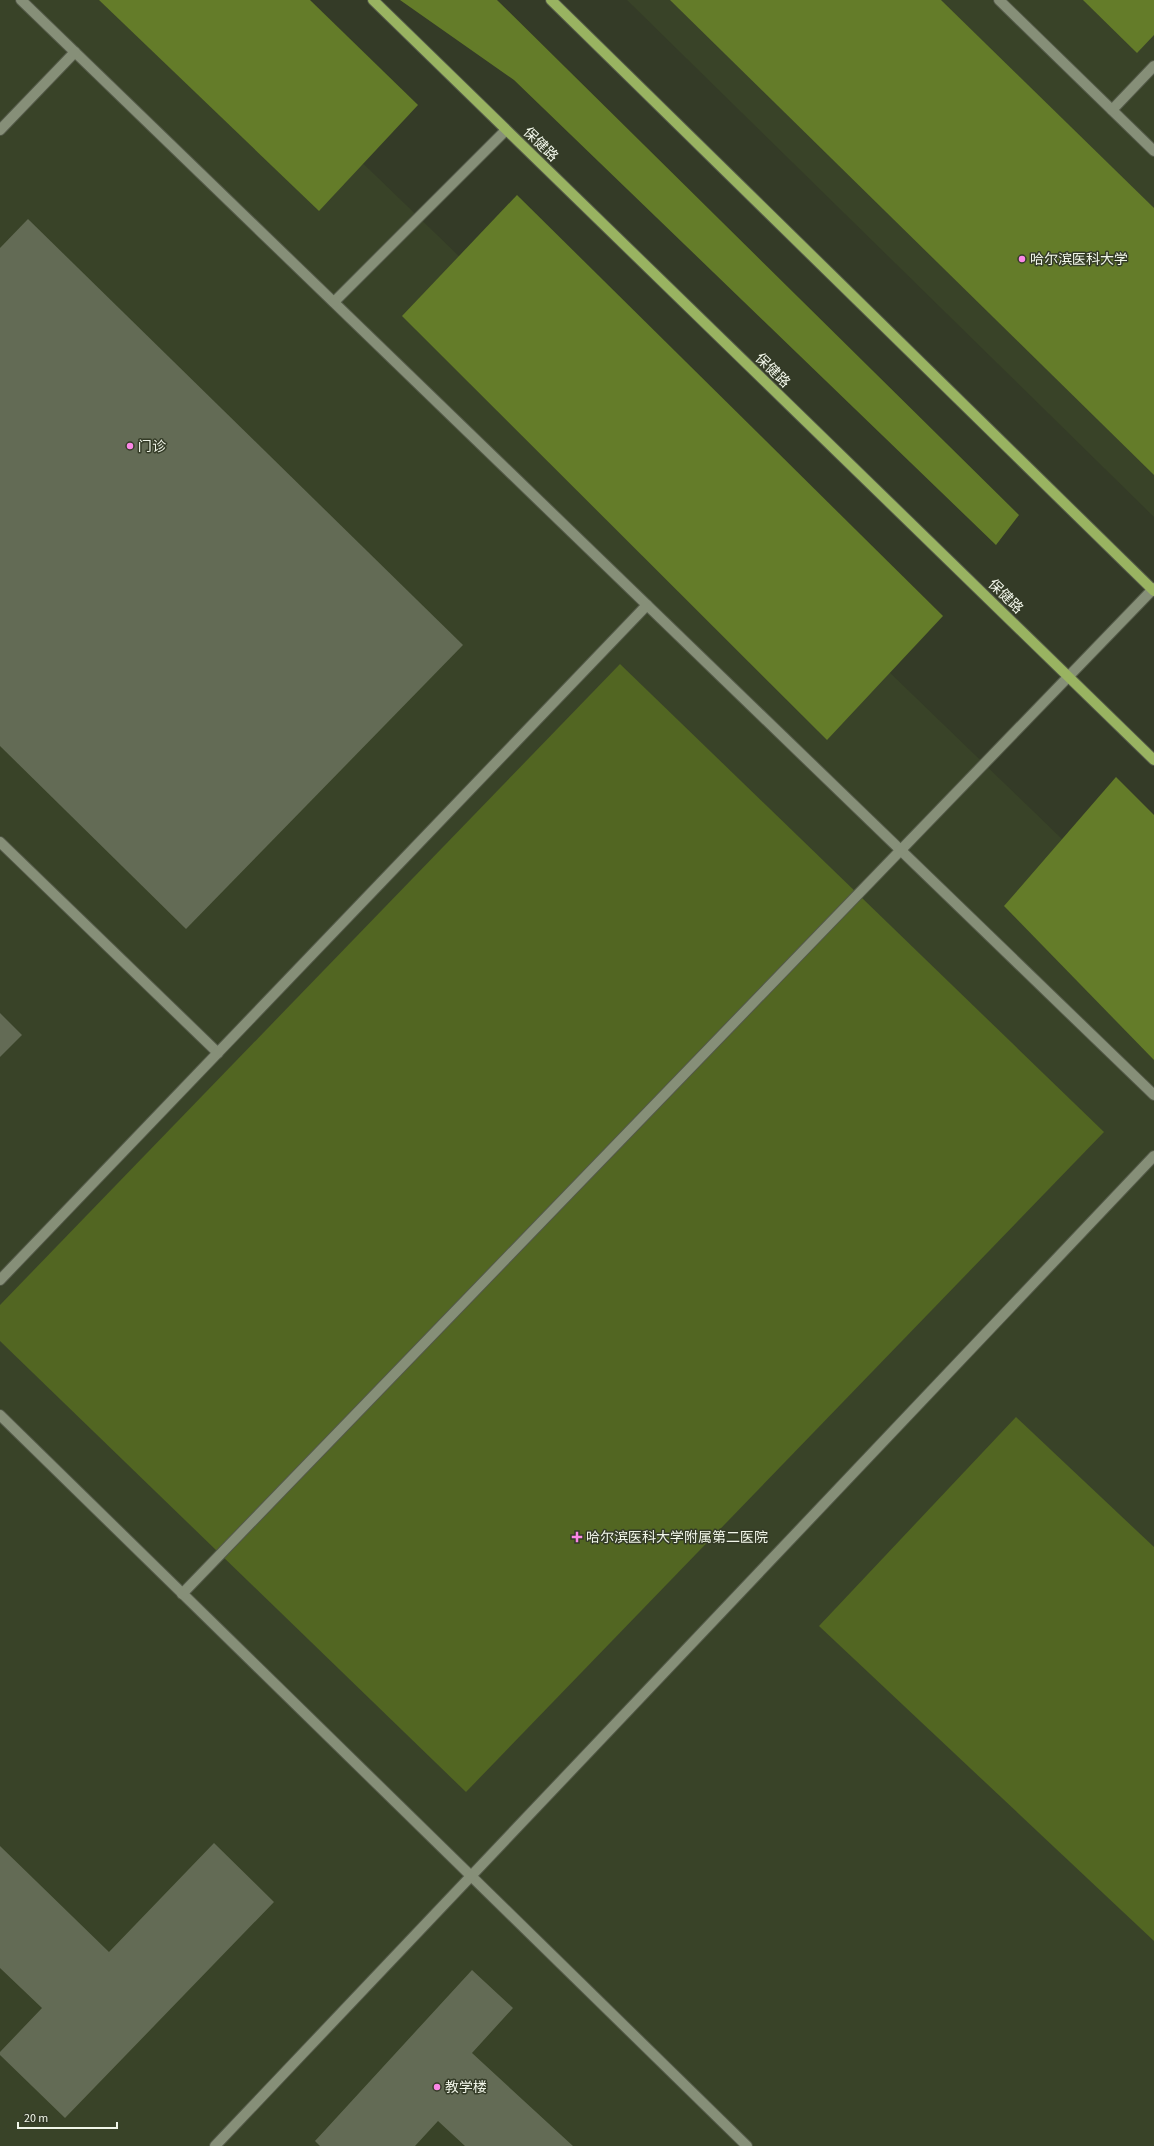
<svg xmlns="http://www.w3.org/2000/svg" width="1154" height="2146" viewBox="0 0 1154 2146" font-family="'Source Sans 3','Noto Sans SC',sans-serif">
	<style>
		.built { fill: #394328 }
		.green { fill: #526622 }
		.forest { fill: #647c29 }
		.building { fill: #636b55 }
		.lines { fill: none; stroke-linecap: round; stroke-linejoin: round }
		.minor-casing { stroke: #535948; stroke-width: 12 }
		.major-casing { stroke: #535948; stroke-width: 12 }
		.minor { stroke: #868f78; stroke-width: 10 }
		.major { stroke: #99b361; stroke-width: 10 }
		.poi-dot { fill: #fb87e6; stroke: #343b27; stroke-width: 1.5 }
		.labels { text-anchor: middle; stroke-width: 3; stroke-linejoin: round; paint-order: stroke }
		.street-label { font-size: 14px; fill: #f1f6e9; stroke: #343b27 }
		.poi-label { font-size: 14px; fill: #f1f6e9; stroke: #343b27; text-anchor: start }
	</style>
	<rect width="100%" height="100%" fill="#343b27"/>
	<g class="built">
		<path d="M0,0H194L1154,928V2146H0Z"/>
		<path d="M627,0H1154V517Z"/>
	</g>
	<g class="green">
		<path d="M620,664L1104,1132L466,1792L0,1341V1305Z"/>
		<path d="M1016,1417L1154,1547V1941L819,1626Z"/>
	</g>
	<g class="forest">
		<path d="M99,0H310L418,105L319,211Z"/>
		<path d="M400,0H497L1019,515L996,545L514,80Z"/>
		<path d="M670,0H941L1154,208V475Z"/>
		<path d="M1083,0H1154V35L1137,53Z"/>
		<path d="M517,195L943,616L827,740L402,316Z"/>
		<path d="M1116,777L1154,815V1060L1004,906Z"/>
	</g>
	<g class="building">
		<path d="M28,219L463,645L186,929L0,746V248Z"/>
		<path d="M0,1013L22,1035L0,1057Z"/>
		<path d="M214,1843L274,1902L65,2118L0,2055V2052L42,2008L0,1968V1846L109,1952Z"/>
		<path d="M472,1970L513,2008L472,2053L573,2146H465L438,2121L415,2146H320L315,2141Z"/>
	</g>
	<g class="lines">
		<g class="minor-casing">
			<g id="minor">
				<path d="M21,0L1154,1095"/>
				<path d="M999,0L1154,151"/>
				<path d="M1112,110L1154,66"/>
				<path d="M0,130L75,52"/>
				<path d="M334,302L506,130"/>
				<path d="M0,842L218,1053"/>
				<path d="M0,1280L647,605"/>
				<path d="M0,1415L747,2146"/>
				<path d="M182,1594L1154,588"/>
				<path d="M215,2146L1154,1156"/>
			</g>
		</g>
		<g class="major-casing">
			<g id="major">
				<path d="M373,0L1154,760"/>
				<path d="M551,0L1154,591"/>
			</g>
		</g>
		<use href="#minor" class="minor"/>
		<use href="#major" class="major"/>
	</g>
	<g class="poi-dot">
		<circle cx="1022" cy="259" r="4"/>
		<circle cx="130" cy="446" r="4"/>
		<path d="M575 1531h4v4h4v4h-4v4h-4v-4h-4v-4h4z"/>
		<circle cx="437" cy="2087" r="4"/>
	</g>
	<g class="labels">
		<g class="street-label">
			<text transform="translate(541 144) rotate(44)" y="5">保健路</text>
			<text transform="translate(773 370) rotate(44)" y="5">保健路</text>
			<text transform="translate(1006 596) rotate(44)" y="5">保健路</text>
		</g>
		<g class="poi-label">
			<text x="1030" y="264">哈尔滨医科大学</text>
			<text x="138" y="451">门诊</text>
			<text x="586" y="1542">哈尔滨医科大学附属第二医院</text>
			<text x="445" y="2092">教学楼</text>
		</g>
	</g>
	<path d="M18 2122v6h99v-6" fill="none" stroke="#f1f6e9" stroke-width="2"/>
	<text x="24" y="2122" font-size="12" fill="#f1f6e9" stroke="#343b27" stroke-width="3" paint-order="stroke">20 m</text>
</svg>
